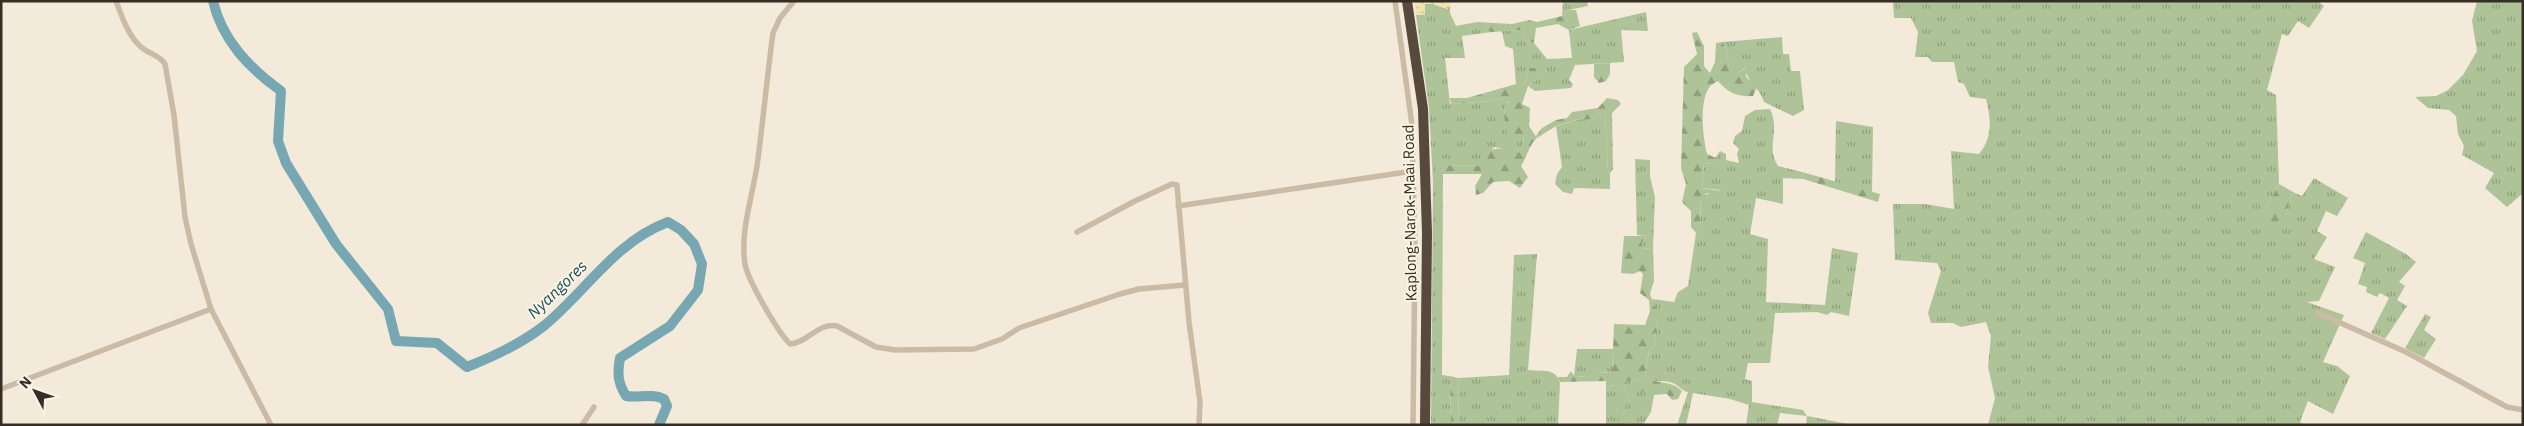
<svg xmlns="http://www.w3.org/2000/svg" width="2524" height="426" viewBox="0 0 2524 426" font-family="'IBM Plex Sans',sans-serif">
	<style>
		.grass { fill: url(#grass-tufts) }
		.forest { fill: url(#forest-firs) }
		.sand { fill: url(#sand-dots) }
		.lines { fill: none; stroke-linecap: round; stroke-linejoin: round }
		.river { stroke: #76a7b2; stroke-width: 10 }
		.street { stroke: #ccbba4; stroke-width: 5.5 }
		.highway { stroke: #58493d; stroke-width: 10 }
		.labels { text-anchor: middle; stroke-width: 4; stroke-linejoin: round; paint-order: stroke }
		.street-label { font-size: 15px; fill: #362d26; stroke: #faf3e5 }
		.water-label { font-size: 16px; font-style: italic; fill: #194d5a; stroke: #faf3e5 }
	</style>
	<defs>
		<pattern id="grass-tufts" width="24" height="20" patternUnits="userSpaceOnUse" patternTransform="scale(1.25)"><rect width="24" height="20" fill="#afc398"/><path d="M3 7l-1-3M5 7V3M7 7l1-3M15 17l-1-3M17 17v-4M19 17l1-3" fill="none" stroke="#8f9f7c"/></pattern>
		<pattern id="forest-firs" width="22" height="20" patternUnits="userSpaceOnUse" patternTransform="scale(1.25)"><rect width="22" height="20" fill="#afc398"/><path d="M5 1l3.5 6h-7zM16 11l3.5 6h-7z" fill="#8f9f7c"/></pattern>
		<pattern id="sand-dots" width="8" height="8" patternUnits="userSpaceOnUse" patternTransform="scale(1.25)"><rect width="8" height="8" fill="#f1e3ad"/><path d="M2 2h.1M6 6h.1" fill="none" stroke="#cfc395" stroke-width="1.8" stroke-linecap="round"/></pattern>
	</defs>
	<rect width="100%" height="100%" fill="#f3ead9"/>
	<g class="grass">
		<path d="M1563,1H1587L1588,6L1569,10L1562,16Z"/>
		<path d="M1893,1H2317L2324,6L2309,28L2298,21L2288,36L2282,34L2267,90L2276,95L2279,184L2263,212L2286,215L2291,196L2295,193L2302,196L2314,178L2348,198L2337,216L2326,211L2317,231L2327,237L2314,259L2335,267L2319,301L2307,302L2344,315L2323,362L2337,366L2350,376L2333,414L2308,401L2300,422L2305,425H1988L1995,398L1988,367L1991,336L1986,322L1961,327L1953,323H1931L1928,313L1941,271L1937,263L1895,260L1893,204H1925L1954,209L1951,151L1979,154C1993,137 1991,120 1986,99L1970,97L1964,84L1958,82L1954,62H1932L1928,57H1915L1918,32L1911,18H1894Z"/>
		<path d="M2477,1H2523V193L2507,207L2485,188L2494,173L2462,155L2464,146L2458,134L2456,116L2449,110L2428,108L2415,97L2436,96L2448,90L2463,75L2477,51L2472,21Z"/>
		<path d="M1425,4H1433L1447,9L1450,6V13L1456,26L1477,22L1473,28L1492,32L1462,36L1465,58H1445L1450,104L1491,101L1505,97L1508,100L1504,114L1524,136L1522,148L1508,150L1494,147L1480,166L1443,165L1442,375L1450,376L1451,425H1431L1433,182L1429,108L1416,15H1425Z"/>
		<path d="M1646,12L1648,31L1621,30L1624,62L1575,65L1569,80L1573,84L1571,88L1535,91L1528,86L1539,78L1529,68L1526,81L1520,90L1516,84L1513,49L1505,46L1502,31L1522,30L1526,41L1534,43L1547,59L1572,58L1569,30Z"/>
		<path d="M1782,37L1783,54H1789L1791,71H1800L1804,110L1793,116L1764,102C1760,88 1747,82 1745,68L1738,73L1729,67L1726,48L1722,42Z"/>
		<path d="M1770,109C1781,132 1765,146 1778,166L1802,172L1803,179L1783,178V204L1756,198L1750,234L1768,239L1766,302L1825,305L1832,248L1858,253L1849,316L1831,312L1827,315L1817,312L1775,313L1770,363H1748L1745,379L1752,381V402L1803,410L1807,416L1853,425H1806L1807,416L1780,413L1777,425H1746L1749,405L1730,399L1693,393L1686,425H1677L1688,392C1682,391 1680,387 1675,384C1664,378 1657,386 1645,375L1649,350L1654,346L1657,323L1652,299L1674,302L1678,292L1688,286L1696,233L1700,227L1701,196L1721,190L1702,188L1704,164L1712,163L1720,151L1726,154V160L1739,163L1737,154L1739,149L1733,143L1735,136L1742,131L1745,116L1755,110Z"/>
		<path d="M1600,113H1605L1608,172L1610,173V189L1574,188L1572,194L1563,192L1555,184L1557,174L1562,167L1556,126L1537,138L1536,136L1542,128L1556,120L1557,126L1583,118L1586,120L1595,118Z"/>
		<path d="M1836,121L1873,127L1872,192L1835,182Z"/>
		<path d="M1635,159L1650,160V176L1655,197L1653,248L1642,249V243L1646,236L1637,235Z"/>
		<path d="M2366,232L2406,254L2416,262L2399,282L2405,286L2397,300L2407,306L2385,339L2371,333L2389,298L2380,293L2377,297L2366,292L2367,287L2358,284L2365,263L2353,258Z"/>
		<path d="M1537,254L1528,370C1541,372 1556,367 1560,383L1558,425H1459L1458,378L1509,375L1514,255Z"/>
		<path d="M2425,314L2431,317L2424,330L2436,339L2424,358L2405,348Z"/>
		<path d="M1577,349H1613L1612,372L1595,373L1589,377L1574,376Z"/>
		<path d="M1639,379L1647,395L1645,413L1651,412L1643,425H1625L1627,423L1623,414L1629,402L1625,388L1626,382Z"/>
		<path d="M1612,385L1620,388L1624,398L1617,411L1620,425H1606V390Z"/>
	</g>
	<g class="forest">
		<path d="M1569,10H1576L1580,26L1569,30L1558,24L1536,28L1534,43L1526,41L1522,30L1492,32L1472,28L1477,22L1512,24L1529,20L1537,22L1562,16Z"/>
		<path d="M1697,32L1704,46V66L1710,73L1715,62L1716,43L1722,42L1726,48L1729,66H1734L1738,73L1746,68V77L1757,87L1753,96C1738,97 1728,93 1718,81C1715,83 1710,85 1709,88C1699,102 1703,138 1707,154L1716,158L1712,163L1704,164L1702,188L1721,191L1719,198L1708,193L1701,196L1700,227L1696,233L1691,227V211L1682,202L1686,184L1681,168L1684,67L1697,54L1692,33Z"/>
		<path d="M1610,63V74L1606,81L1599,83L1594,77V64Z"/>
		<path d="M1529,68H1536L1539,78L1528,86L1522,104L1530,108L1529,126L1537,138C1529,145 1527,157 1521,166L1528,177L1520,188L1509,181L1493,182L1483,193L1476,195L1475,186L1482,174H1443V165L1480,166L1484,153C1496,146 1508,150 1522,148L1524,137L1507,136L1504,114L1508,101L1505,97L1491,101L1451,104L1450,98H1467L1516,84L1520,89L1526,81Z"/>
		<path d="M1607,98L1618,100L1621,104L1612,113L1613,169L1610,173L1608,172L1605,113H1600L1595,118L1586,120L1583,118L1556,126V120L1567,118L1572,112L1598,108Z"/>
		<path d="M1802,172L1880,194L1878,202L1803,179Z"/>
		<path d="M2279,184L2295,193L2291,196L2286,215L2281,216L2276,225L2268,226L2263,212Z"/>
		<path d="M1624,236H1646L1642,243V249L1653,248L1654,280L1650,294L1654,305L1664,317L1657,323L1654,346L1649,350L1645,375C1659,387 1668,378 1682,391L1678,399L1672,400L1667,394L1654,395L1651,412L1645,413L1643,405L1647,395L1641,390L1639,379L1626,382L1625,388L1629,402L1623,414L1628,423L1620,425C1614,414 1618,408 1623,398L1620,388L1612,385L1606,390V381L1560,382L1558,377H1567L1571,371L1574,376L1589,377L1595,373L1612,372L1614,324L1645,325L1650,311L1649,300L1640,293L1643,274L1640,271L1633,274L1621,273Z"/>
		<path d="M1450,376L1458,378L1459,425H1451Z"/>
	</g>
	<path class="sand" d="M1414,1H1450V6L1447,9L1433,4H1425V15H1416Z"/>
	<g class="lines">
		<path class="river" d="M213,1C222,40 249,68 281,91L278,141L286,163L336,244L388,309L396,341L437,343L467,367C495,356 521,344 545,325C587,290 615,242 668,222L681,230L694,244L702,264L698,290L670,326L620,358C617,374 618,383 626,396C640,398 651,393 664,399L667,406L659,425"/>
		<g class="street">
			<path d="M116,1C122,17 128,35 140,46C148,54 160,55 165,64L174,115L185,217L191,244L211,309L271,425"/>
			<path d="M794,1L780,18L773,33C767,77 763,122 757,166C752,198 740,232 745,264C748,281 778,332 790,344C808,343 818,322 837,326L876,347L895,350L974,349L1002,339L1019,328L1120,294L1139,289L1185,285"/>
			<path d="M1395,1L1412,125L1415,252L1413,425"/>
			<path d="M1178,206L1413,171"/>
			<path d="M1077,232L1135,201L1172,184L1177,185L1189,322L1200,402L1199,425"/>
			<path d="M2318,313L2406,352L2507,407L2523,410"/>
			<path d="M1,389L211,309"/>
			<path d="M582,425L594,407"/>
		</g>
		<path class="highway" d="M1407,1L1423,109L1427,233L1425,425"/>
	</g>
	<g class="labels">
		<g class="street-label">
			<text transform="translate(1410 213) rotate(-91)" y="5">Kaplong-Narok-Maai Road</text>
		</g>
		<g class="water-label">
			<text transform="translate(557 289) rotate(-44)" y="6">Nyangores</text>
		</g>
	</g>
	<rect width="2524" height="426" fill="none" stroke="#362d26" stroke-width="5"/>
	<g transform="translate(35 391) rotate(311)" stroke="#faf3e5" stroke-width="4" paint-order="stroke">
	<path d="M0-4L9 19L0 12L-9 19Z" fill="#362d26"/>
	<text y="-8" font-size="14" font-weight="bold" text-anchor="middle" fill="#362d26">N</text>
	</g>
</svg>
